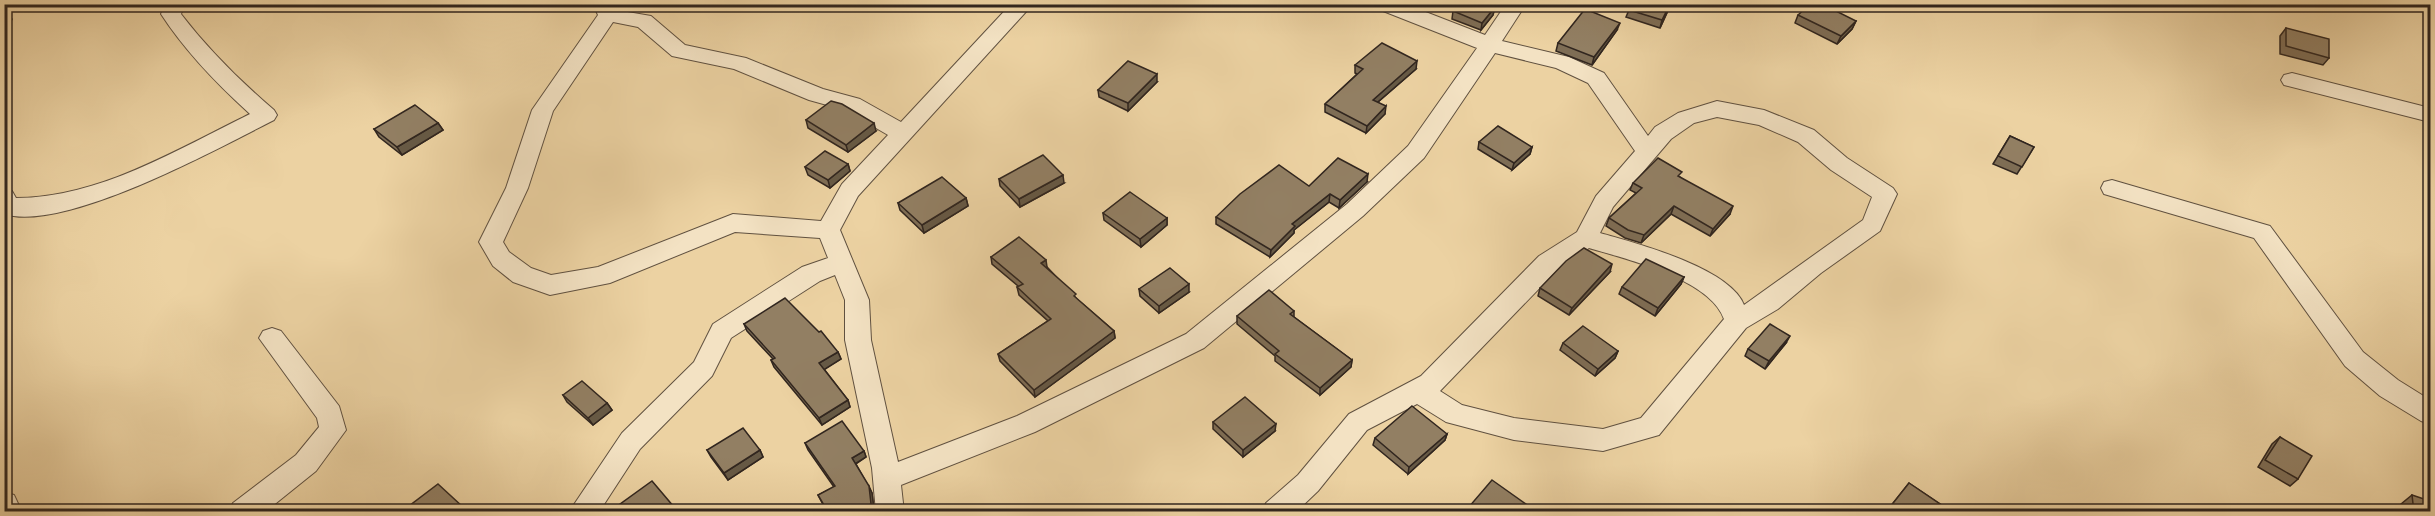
<svg xmlns="http://www.w3.org/2000/svg" width="2435" height="516" viewBox="0 0 2435 516" font-family="'IM FELL Great Primer',serif">
	<style>
		.lines { fill: none; stroke-linecap: round; stroke-linejoin: round }
		.minor-casing { stroke: #605140; stroke-width: 2 }
		.minor { fill: #f3e2c3; fill-rule: evenodd }
		.wall { fill: #7e6d55; stroke: #31261f; stroke-width: 1.5 }
		.shaded-wall { fill: #665945; stroke: #31261f; stroke-width: 1.5 }
		.building { fill: #927f63; stroke: #31261f; stroke-width: 1.5 }
	</style>
	<rect width="100%" height="100%" fill="#ecd2a2"/>
	<filter id="stains"><feTurbulence type="fractalNoise" baseFrequency=".00333" numOctaves="4"/><feColorMatrix values="0 0 0 0 .2 0 0 0 0 .09 0 0 0 0 .02 0 0 0 .5 -.17"/></filter>
	<radialGradient id="worn" r=".72"><stop offset=".6" stop-color="#630" stop-opacity="0"/><stop offset="1" stop-color="#630" stop-opacity=".3"/></radialGradient>
	<g class="lines">
		<g class="minor-casing">
			<g id="minor">
				<path d="M165,4H185L181,14C208,49 240,81 274,110L277,115L274,120C217,149 64,233 4,214V189L12,191L16,198C99,198 178,149 250,114C217,84 185,51 161,14Z"/>
				<path d="M593,4H613L616,10L651,16L685,45L746,58L823,89L860,99L901,122L1011,4H1033L858,196L840,230L869,300L871,340L898,462L1017,416L1186,334L1347,204L1408,146L1477,48L1378,9L1375,4H1405L1485,35L1506,4H1526L1502,41L1569,57L1604,73L1648,136L1655,127L1678,113L1717,101L1764,110L1814,130L1847,158L1893,188L1897,194L1880,231L1821,273L1778,309L1746,328L1659,435L1603,451L1514,440L1446,422L1417,404L1367,430L1318,491L1296,512H1262L1266,503L1298,475L1349,414L1421,376L1539,256L1577,232L1596,196L1635,151L1588,83L1556,68L1495,53L1424,158L1363,216L1204,348L1035,432L901,485L904,512H876L872,468L845,340V300L835,275L820,281L731,338L712,376L640,449L599,512H569L622,433L694,362L713,324L802,267L828,258L820,238L735,232L610,283L550,295L513,282L493,266L479,242L506,188L532,110L598,15ZM613,22L638,27L672,56L734,69L809,100L845,110L888,135L842,184L821,221L733,214L598,267L551,275L531,268L509,252L503,242L528,188L553,111ZM1717,117L1759,125L1798,142L1831,170L1872,197L1863,220L1744,305C1730,268 1636,243 1600,233L1613,207L1671,139L1694,123ZM1589,248C1626,259 1710,279 1724,319L1641,418L1603,429L1514,418L1462,405L1440,391L1557,270Z"/>
				<path d="M2292,73L2430,108V122L2284,85L2281,80L2284,75Z"/>
				<path d="M2112,180L2270,226L2363,352L2398,380L2430,400V424L2421,421L2380,396L2345,366L2254,238L2104,194L2101,188L2104,182Z"/>
				<path d="M272,328L281,331L339,406L346,430L316,471L265,512H229L233,503L296,455L319,427L317,418L259,338L263,331Z"/>
				<path d="M4,492L14,495L22,512H4Z"/>
			</g>
		</g>
		<use href="#minor" class="minor"/>
	</g>
	<g class="wall">
		<path d="M1671,4L1660,28L1626,17L1629,10Z"/>
		<path d="M1495,7L1493,15L1481,30L1452,19L1453,11Z"/>
		<path d="M1798,15L1856,21L1852,29L1837,44L1795,23Z"/>
		<path d="M2286,28L2329,58L2323,65L2280,54V36Z"/>
		<path d="M1617,30L1592,65L1556,51L1558,43Z"/>
		<path d="M1355,65L1416,69L1378,102L1385,114L1366,133L1325,112V104L1357,74L1355,73Z"/>
		<path d="M1157,82L1128,111L1099,97L1098,90Z"/>
		<path d="M806,120L876,131L848,152L808,128Z"/>
		<path d="M438,123L443,130L402,155L379,137L374,129Z"/>
		<path d="M2010,136L2034,147L2017,174L1993,164Z"/>
		<path d="M1479,142L1532,147L1530,154L1512,170L1478,149Z"/>
		<path d="M848,164L850,171L830,188L808,175L805,167Z"/>
		<path d="M1680,177L1730,214L1710,236L1671,214L1641,243L1625,238L1606,226L1609,218L1636,193L1630,190L1633,183Z"/>
		<path d="M999,179L1064,183L1020,207L1000,186Z"/>
		<path d="M1367,182L1339,208L1329,202L1294,230V233L1270,257L1216,224V217L1309,186Z"/>
		<path d="M966,198L968,206L924,233L900,210L898,203Z"/>
		<path d="M1103,213L1167,218V225L1141,247L1104,220Z"/>
		<path d="M991,257L1047,267L1077,299L1114,331L1115,338L1035,397L1000,361L998,354L1048,321L1019,295L1017,287L1018,286L992,264Z"/>
		<path d="M1610,272L1569,315L1538,296L1540,288Z"/>
		<path d="M1684,277L1681,284L1655,316L1619,294L1622,287Z"/>
		<path d="M1139,289L1189,292L1159,313L1140,296Z"/>
		<path d="M1294,311V317L1352,360L1351,367L1320,395L1275,361V356L1237,324V316Z"/>
		<path d="M744,324L838,352L841,359L824,369L848,400L850,407L822,425L774,367L771,360L773,359L747,331Z"/>
		<path d="M1563,343L1618,351L1615,358L1595,376L1560,350Z"/>
		<path d="M1786,343L1765,369L1745,356L1748,349Z"/>
		<path d="M563,395L607,403L612,410L593,425L567,402Z"/>
		<path d="M1213,422L1275,431L1243,457L1213,429Z"/>
		<path d="M1447,434L1445,440L1408,474L1373,445L1375,438Z"/>
		<path d="M2280,437L2298,479L2290,486L2258,467L2272,444Z"/>
		<path d="M805,443L864,451L866,457L856,464L872,493L874,510L872,512H827L818,495L834,487L808,450Z"/>
		<path d="M707,450H760L763,457L728,480L711,457Z"/>
		<path d="M1909,483L1952,512H1886Z"/>
		<path d="M2412,495L2430,512H2402L2401,504Z"/>
	</g>
	<g class="shaded-wall">
		<path d="M1670,4H1671L1660,28L1662,20Z"/>
		<path d="M1495,7L1493,15L1481,30L1482,23Z"/>
		<path d="M5,11L12,19L4,36V11Z"/>
		<path d="M1856,21L1852,29L1837,44L1841,36Z"/>
		<path d="M1620,23L1617,30L1592,65L1594,57Z"/>
		<path d="M1417,61L1416,69L1372,107L1373,100Z"/>
		<path d="M1157,74V82L1128,111V103Z"/>
		<path d="M1386,106L1385,114L1366,133L1367,126Z"/>
		<path d="M438,123L443,130L402,155L397,147Z"/>
		<path d="M874,123L876,131L848,152L846,145Z"/>
		<path d="M1532,147L1530,154L1512,170L1514,163Z"/>
		<path d="M848,164L850,171L830,188L828,180Z"/>
		<path d="M1368,174L1367,182L1339,208L1340,200Z"/>
		<path d="M1063,175L1064,183L1020,207L1019,199Z"/>
		<path d="M1330,194L1329,202L1294,230V233L1270,257L1271,250L1292,224Z"/>
		<path d="M966,198L968,206L924,233L922,225Z"/>
		<path d="M1674,206L1671,214L1641,243L1644,235Z"/>
		<path d="M1733,206L1730,214L1710,236L1713,229Z"/>
		<path d="M1167,218V225L1141,247L1140,239Z"/>
		<path d="M1046,260L1047,267L1043,270L1041,263Z"/>
		<path d="M1612,264L1610,272L1569,315L1572,308Z"/>
		<path d="M1684,277L1681,284L1655,316L1658,308Z"/>
		<path d="M1189,284V292L1159,313V306Z"/>
		<path d="M1114,331L1115,338L1035,397L1034,390Z"/>
		<path d="M1790,336L1786,343L1765,369L1769,361Z"/>
		<path d="M1618,351L1615,358L1595,376L1598,369Z"/>
		<path d="M838,352L841,359L822,371L819,363Z"/>
		<path d="M1352,360L1351,367L1320,395V388Z"/>
		<path d="M848,400L850,407L822,425L819,418Z"/>
		<path d="M607,403L612,410L593,425L588,418Z"/>
		<path d="M1276,424L1275,431L1243,457V450Z"/>
		<path d="M1447,434L1445,440L1408,474L1409,467Z"/>
		<path d="M760,450L763,457L728,480L724,473Z"/>
		<path d="M864,451L866,457L855,464L852,458Z"/>
		<path d="M869,486L872,493L874,510L872,512H857Z"/>
		<path d="M674,507L677,512H668Z"/>
		<path d="M464,508L467,512H459Z"/>
	</g>
	<g class="building">
		<path d="M1459,4H1488L1495,7L1482,23L1453,11Z"/>
		<path d="M1631,4H1670L1662,20L1629,10Z"/>
		<path d="M1810,4H1822L1856,21L1841,36L1798,15Z"/>
		<path d="M1585,9L1620,23L1594,57L1558,43Z"/>
		<path d="M2286,28L2329,39V58L2286,46Z"/>
		<path d="M1382,43L1417,61L1373,100L1386,106L1367,126L1325,104L1363,69L1355,65Z"/>
		<path d="M1128,61L1157,74L1128,103L1098,90Z"/>
		<path d="M831,101L842,104L874,123L846,145L806,120Z"/>
		<path d="M415,105L438,123L397,147L374,129Z"/>
		<path d="M1498,126L1532,147L1514,163L1479,142Z"/>
		<path d="M2010,136L2034,147L2022,167L1998,156Z"/>
		<path d="M825,151L848,164L828,180L805,167Z"/>
		<path d="M1043,155L1063,175L1019,199L999,179Z"/>
		<path d="M1338,158L1368,174L1340,200L1330,194L1292,224L1295,226L1271,250L1216,217L1240,194L1279,165L1309,186Z"/>
		<path d="M1658,158L1682,172L1678,176L1733,206L1713,229L1674,206L1644,235L1628,230L1609,218L1642,188L1633,183Z"/>
		<path d="M942,177L966,198L922,225L898,203Z"/>
		<path d="M1130,192L1167,218L1140,239L1103,213Z"/>
		<path d="M1019,237L1046,260L1041,263L1076,294L1074,296L1114,331L1034,390L998,354L1051,319L1017,287L1023,284L991,257Z"/>
		<path d="M1584,248L1612,264L1572,308L1540,288L1566,261Z"/>
		<path d="M1646,259L1684,277L1658,308L1622,287Z"/>
		<path d="M1170,268L1189,284L1159,306L1139,289Z"/>
		<path d="M1269,290L1294,311L1290,314L1352,360L1320,388L1275,354L1279,351L1237,316Z"/>
		<path d="M785,298L819,332L821,331L838,352L819,363L848,400L819,418L771,360L775,358L744,324Z"/>
		<path d="M1770,324L1790,336L1769,361L1748,349Z"/>
		<path d="M1583,326L1618,351L1598,369L1563,343Z"/>
		<path d="M582,381L607,403L588,418L563,395Z"/>
		<path d="M1245,397L1276,424L1243,450L1213,422Z"/>
		<path d="M1412,406L1447,434L1409,467L1375,438Z"/>
		<path d="M842,421L864,451L852,458L869,486L871,504L857,512H828L818,495L835,486L805,443Z"/>
		<path d="M743,428L760,450L724,473L707,450Z"/>
		<path d="M2280,437L2312,456L2298,479L2265,460Z"/>
		<path d="M1492,480L1537,512H1474L1468,508Z"/>
		<path d="M652,481L674,507L668,512H609Z"/>
		<path d="M1909,483L1952,512H1897L1890,507Z"/>
		<path d="M438,484L464,508L459,512H401Z"/>
		<path d="M2412,495L2430,501V512H2414Z"/>
	</g>
	<rect width="2435" height="516" fill="none" stroke="#ecd2a2" stroke-width="24"/>
	<rect x="6" y="6" width="2423" height="504" fill="none" stroke="#31261f" stroke-width="3"/>
	<rect x="12" y="12" width="2411" height="492" fill="none" stroke="#31261f" stroke-width="1.5"/>
	<rect width="100%" height="100%" filter="url(#stains)"/>
	<rect width="100%" height="100%" fill="url(#worn)"/>
</svg>
